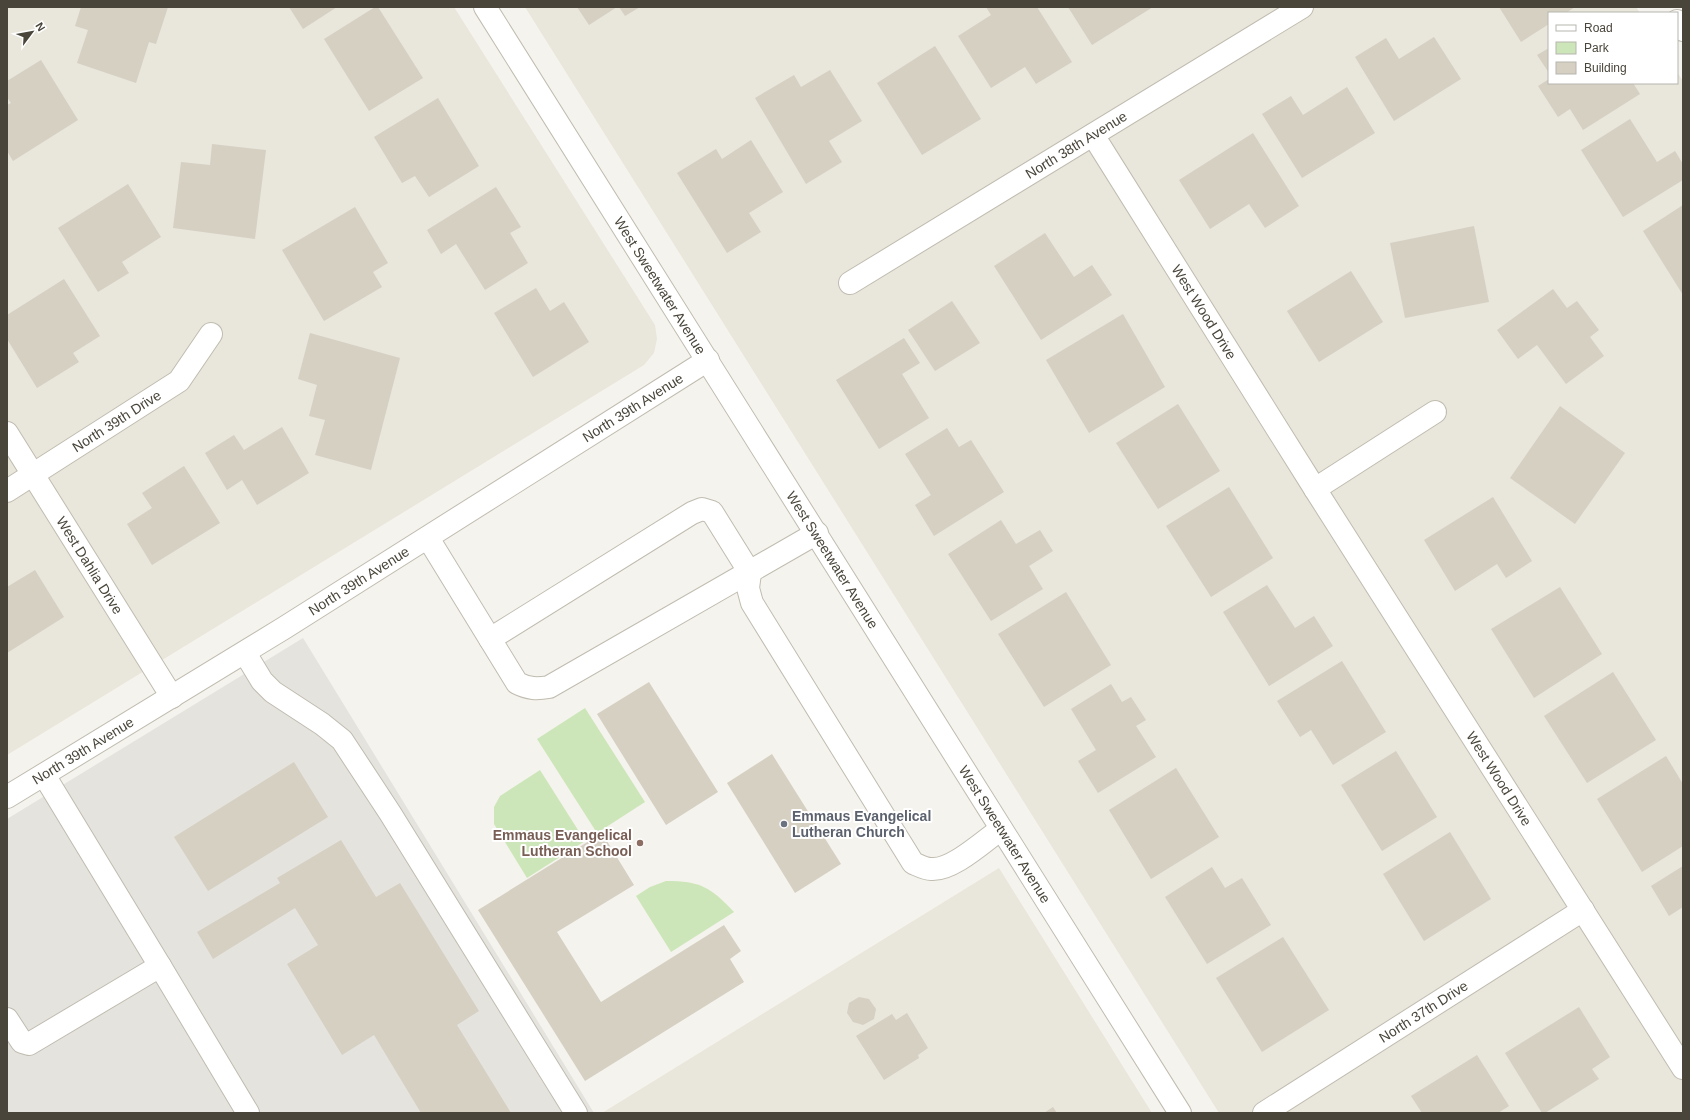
<svg xmlns="http://www.w3.org/2000/svg" width="1690" height="1120" viewBox="0 0 1690 1120" font-family="Arial,sans-serif">
	<style>
		.residential { fill: #e9e6db }
		.industrial { fill: #e5e3de }
		.green { fill: #cde6b9 }
		.building { fill: #d6d0c3 }
		.lines { fill: none; stroke-linecap: round; stroke-linejoin: round }
		.minor-casing { stroke: #c0bcb0; stroke-width: 24 }
		.minor { stroke: #fff; stroke-width: 22 }
		.worship-dot { fill: #6b7280; stroke: #fff; stroke-width: 1.5 }
		.education-dot { fill: #8d6e63; stroke: #fff; stroke-width: 1.5 }
		.labels { text-anchor: middle; stroke-width: 4; stroke-linejoin: round; paint-order: stroke }
		.street-label { font-size: 14px; fill: #49453a; stroke: #fff }
		.worship-label { font-size: 14px; font-weight: bold; fill: #5b616d; stroke: #fff; text-anchor: start }
		.education-label { font-size: 14px; font-weight: bold; fill: #785e54; stroke: #fff; text-anchor: end }
	</style>
	<rect width="100%" height="100%" fill="#f5f3ed"/>
	<g class="residential">
		<path d="M7,7H454L655,325L657,339L654,353L644,365L7,755Z"/>
		<path d="M525,7H1636L1640,13H1549V83H1677V72L1683,81V1113H1219Z"/>
		<path d="M999,868L1152,1113H602Z"/>
	</g>
	<path class="industrial" d="M303,638L594,1113H7V819Z"/>
	<g class="green">
		<path d="M585,708L645,802L597,833L537,739Z"/>
		<path d="M540,770L585,841L527,878L494,824V807L500,796Z"/>
		<path d="M666,881C701,881 710,887 734,912L671,952L636,896L650,887Z"/>
	</g>
	<g class="building">
		<path d="M81,7H168L156,44L149,42L136,83L77,63L88,30L75,26Z"/>
		<path d="M289,7H337L303,29Z"/>
		<path d="M375,7H378L423,78L369,111L324,39Z"/>
		<path d="M577,7H617L589,25Z"/>
		<path d="M619,7H640L625,16Z"/>
		<path d="M986,7H1037L1072,62L1036,84L1025,67L991,88L958,36L991,15Z"/>
		<path d="M1068,7H1153L1092,45Z"/>
		<path d="M1499,7H1575L1566,13H1549V24L1521,42Z"/>
		<path d="M1434,37L1461,79L1394,121L1355,57L1386,38L1399,59Z"/>
		<path d="M935,46L981,119L922,155L877,83Z"/>
		<path d="M1549,48V73L1537,55Z"/>
		<path d="M41,60L78,120L13,161L7,151V105L11,103L7,97V81Z"/>
		<path d="M830,70L862,121L829,141L842,162L806,184L755,98L794,75L801,87Z"/>
		<path d="M1549,79V83H1633L1640,94L1583,130L1570,109L1558,117L1538,86Z"/>
		<path d="M1347,87L1375,133L1302,178L1262,114L1291,96L1303,115Z"/>
		<path d="M438,98L479,166L429,197L415,176L402,183L374,137Z"/>
		<path d="M1630,119L1657,162L1675,151L1683,164V180L1623,217L1581,150Z"/>
		<path d="M1253,133L1299,206L1265,228L1249,204L1210,229L1179,180Z"/>
		<path d="M751,140L783,192L749,213L761,232L727,253L677,173L716,149L722,159Z"/>
		<path d="M212,144L266,150L255,239L173,228L181,162L210,165Z"/>
		<path d="M128,184L161,237L122,262L129,273L98,292L58,228Z"/>
		<path d="M496,187L521,227L510,233L528,263L485,290L456,244L441,254L427,230Z"/>
		<path d="M1683,205V295L1643,231Z"/>
		<path d="M355,207L388,263L373,272L382,287L324,321L282,250Z"/>
		<path d="M1474,226L1489,302L1405,318L1390,243Z"/>
		<path d="M1045,233L1074,277L1092,265L1112,295L1041,340L994,266Z"/>
		<path d="M1351,271L1383,322L1319,362L1287,311Z"/>
		<path d="M64,279L100,336L73,353L79,362L37,388L7,339V315Z"/>
		<path d="M536,288L550,311L564,302L589,342L533,377L494,313Z"/>
		<path d="M1553,289L1567,308L1577,301L1599,330L1590,337L1604,356L1566,384L1537,345L1518,359L1497,330Z"/>
		<path d="M952,301L980,343L935,371L908,330Z"/>
		<path d="M1123,314L1165,387L1089,433L1046,360Z"/>
		<path d="M310,333L400,358L371,470L315,455L325,420L309,416L317,385L298,379Z"/>
		<path d="M904,338L920,363L902,374L929,418L879,449L836,380Z"/>
		<path d="M1178,404L1220,471L1158,509L1116,443Z"/>
		<path d="M1560,406L1625,453L1575,524L1510,478Z"/>
		<path d="M282,427L309,473L257,505L242,480L227,490L205,453L234,435L244,450Z"/>
		<path d="M947,428L959,447L971,440L1004,492L934,536L915,505L931,495L905,454Z"/>
		<path d="M184,466L220,523L152,565L127,524L152,508L142,493Z"/>
		<path d="M1229,487L1273,558L1211,597L1166,526Z"/>
		<path d="M1493,497L1532,561L1506,578L1497,564L1455,591L1424,540Z"/>
		<path d="M1001,520L1016,544L1040,530L1053,551L1029,566L1043,589L991,621L948,554Z"/>
		<path d="M35,570L64,617L7,653V587Z"/>
		<path d="M1267,585L1295,628L1314,616L1333,646L1269,686L1223,612Z"/>
		<path d="M1560,587L1602,654L1534,698L1491,629Z"/>
		<path d="M1066,592L1111,665L1044,707L998,634Z"/>
		<path d="M1342,661L1386,732L1333,765L1311,730L1300,737L1277,701Z"/>
		<path d="M1613,672L1656,740L1587,783L1544,716Z"/>
		<path d="M649,682L718,792L666,825L597,714Z"/>
		<path d="M1111,684L1122,702L1131,697L1146,720L1136,726L1156,757L1098,793L1078,761L1096,750L1071,709Z"/>
		<path d="M1396,751L1437,817L1382,851L1341,785Z"/>
		<path d="M772,754L841,864L795,893L727,783Z"/>
		<path d="M1666,756L1683,784V846L1642,872L1597,799Z"/>
		<path d="M294,762L328,817L208,891L174,837Z"/>
		<path d="M1176,768L1219,837L1151,879L1109,810Z"/>
		<path d="M1450,832L1491,899L1424,941L1383,874Z"/>
		<path d="M602,833L634,885L557,932L601,1002L724,925L741,951L730,959L744,982L585,1081L478,910Z"/>
		<path d="M341,840L376,897L400,883L479,1011L457,1025L511,1113H421L374,1035L342,1055L287,964L318,945L295,908L213,959L197,932L280,883L277,878Z"/>
		<path d="M1683,866V907L1669,916L1651,886Z"/>
		<path d="M1212,867L1225,888L1242,878L1271,925L1207,964L1165,897Z"/>
		<path d="M1283,937L1329,1010L1262,1052L1216,978Z"/>
		<path d="M859,997L869,999L876,1009L874,1019L863,1025L853,1022L847,1013L849,1003Z"/>
		<path d="M1579,1007L1610,1057L1592,1069L1599,1079L1545,1113H1542L1505,1053Z"/>
		<path d="M907,1013L928,1048L918,1055L919,1058L884,1080L856,1036L892,1014L896,1020Z"/>
		<path d="M1477,1055L1509,1106L1498,1113H1422L1411,1096Z"/>
		<path d="M1053,1107L1057,1113H1044Z"/>
	</g>
	<g class="lines">
		<g class="minor-casing">
			<g id="minor">
				<path id="s1" d="M485,7L1180,1113"/>
				<path d="M1677,21L1683,30"/>
				<path id="s2" d="M1093,135L1315,489L1683,1068"/>
				<path id="s3" d="M850,283L1302,7"/>
				<path id="s4" d="M7,433L172,697"/>
				<path d="M1315,489L1435,412"/>
				<path id="s5" d="M7,491L179,381L211,334"/>
				<path d="M428,538L517,683C529,689 537,689 549,687L817,533"/>
				<path d="M490,639L692,513L702,509L712,512L750,573L748,588L752,603L913,863C918,865 925,869 931,869C952,871 984,841 1001,829"/>
				<path d="M245,653L262,681L273,692L322,724L342,740L390,813L576,1113"/>
				<path d="M44,775L160,966"/>
				<path id="s6" d="M7,797L284,628L708,360"/>
				<path d="M7,1019L22,1042L29,1044L160,966L248,1113"/>
				<path id="s7" d="M1264,1113L1583,910"/>
			</g>
		</g>
		<use href="#minor" class="minor"/>
	</g>
	<circle class="worship-dot" cx="784" cy="824" r="4"/>
	<circle class="education-dot" cx="640" cy="843" r="4"/>
	<g class="labels">
		<g class="street-label">
			<text dy="5" stroke="none"><textPath href="#s3" startOffset="265">North 38th Avenue</textPath></text>
			<text dy="5" stroke="none"><textPath href="#s1" startOffset="329">West Sweetwater Avenue</textPath></text>
			<text dy="5" stroke="none"><textPath href="#s2" startOffset="209">West Wood Drive</textPath></text>
			<text dy="5" stroke="none"><textPath href="#s6" startOffset="737">North 39th Avenue</textPath></text>
			<text dy="5" stroke="none"><textPath href="#s5" startOffset="130">North 39th Drive</textPath></text>
			<text dy="5" stroke="none"><textPath href="#s1" startOffset="653">West Sweetwater Avenue</textPath></text>
			<text dy="5" stroke="none"><textPath href="#s4" startOffset="156">West Dahlia Drive</textPath></text>
			<text dy="5" stroke="none"><textPath href="#s6" startOffset="413">North 39th Avenue</textPath></text>
			<text dy="5" stroke="none"><textPath href="#s6" startOffset="89">North 39th Avenue</textPath></text>
			<text dy="5" stroke="none"><textPath href="#s2" startOffset="761">West Wood Drive</textPath></text>
			<text dy="5" stroke="none"><textPath href="#s1" startOffset="977">West Sweetwater Avenue</textPath></text>
			<text dy="5" stroke="none"><textPath href="#s7" startOffset="189">North 37th Drive</textPath></text>
		</g>
		<g class="worship-label">
			<text x="792" y="821">Emmaus Evangelical<tspan x="792" dy="16">Lutheran Church</tspan></text>
		</g>
		<g class="education-label">
			<text x="632" y="840">Emmaus Evangelical<tspan x="632" dy="16">Lutheran School</tspan></text>
		</g>
	</g>
	<rect width="1690" height="1120" fill="none" stroke="#49453a" stroke-width="16"/>
	<rect x="1548" y="12" width="130" height="72" fill="#ffffff" stroke="#b6b5b0"/>
	<rect x="1556" y="25" width="20" height="6" fill="#ffffff" stroke="#b6b5b0"/>
	<text x="1584" y="32" font-size="12" fill="#49453a">Road</text>
	<rect x="1556" y="42" width="20" height="12" fill="#cde6b9" stroke="#b6b5b0"/>
	<text x="1584" y="52" font-size="12" fill="#49453a">Park</text>
	<rect x="1556" y="62" width="20" height="12" fill="#d6d0c3" stroke="#b6b5b0"/>
	<text x="1584" y="72" font-size="12" fill="#49453a">Building</text>
	<g transform="translate(32 32) rotate(58)" stroke="#ffffff" stroke-width="3" paint-order="stroke">
	<path d="M0-3L7 15L0 10L-7 15Z" fill="#49453a"/>
	<text y="-6" font-size="11" font-weight="bold" text-anchor="middle" fill="#49453a">N</text>
	</g>
</svg>
